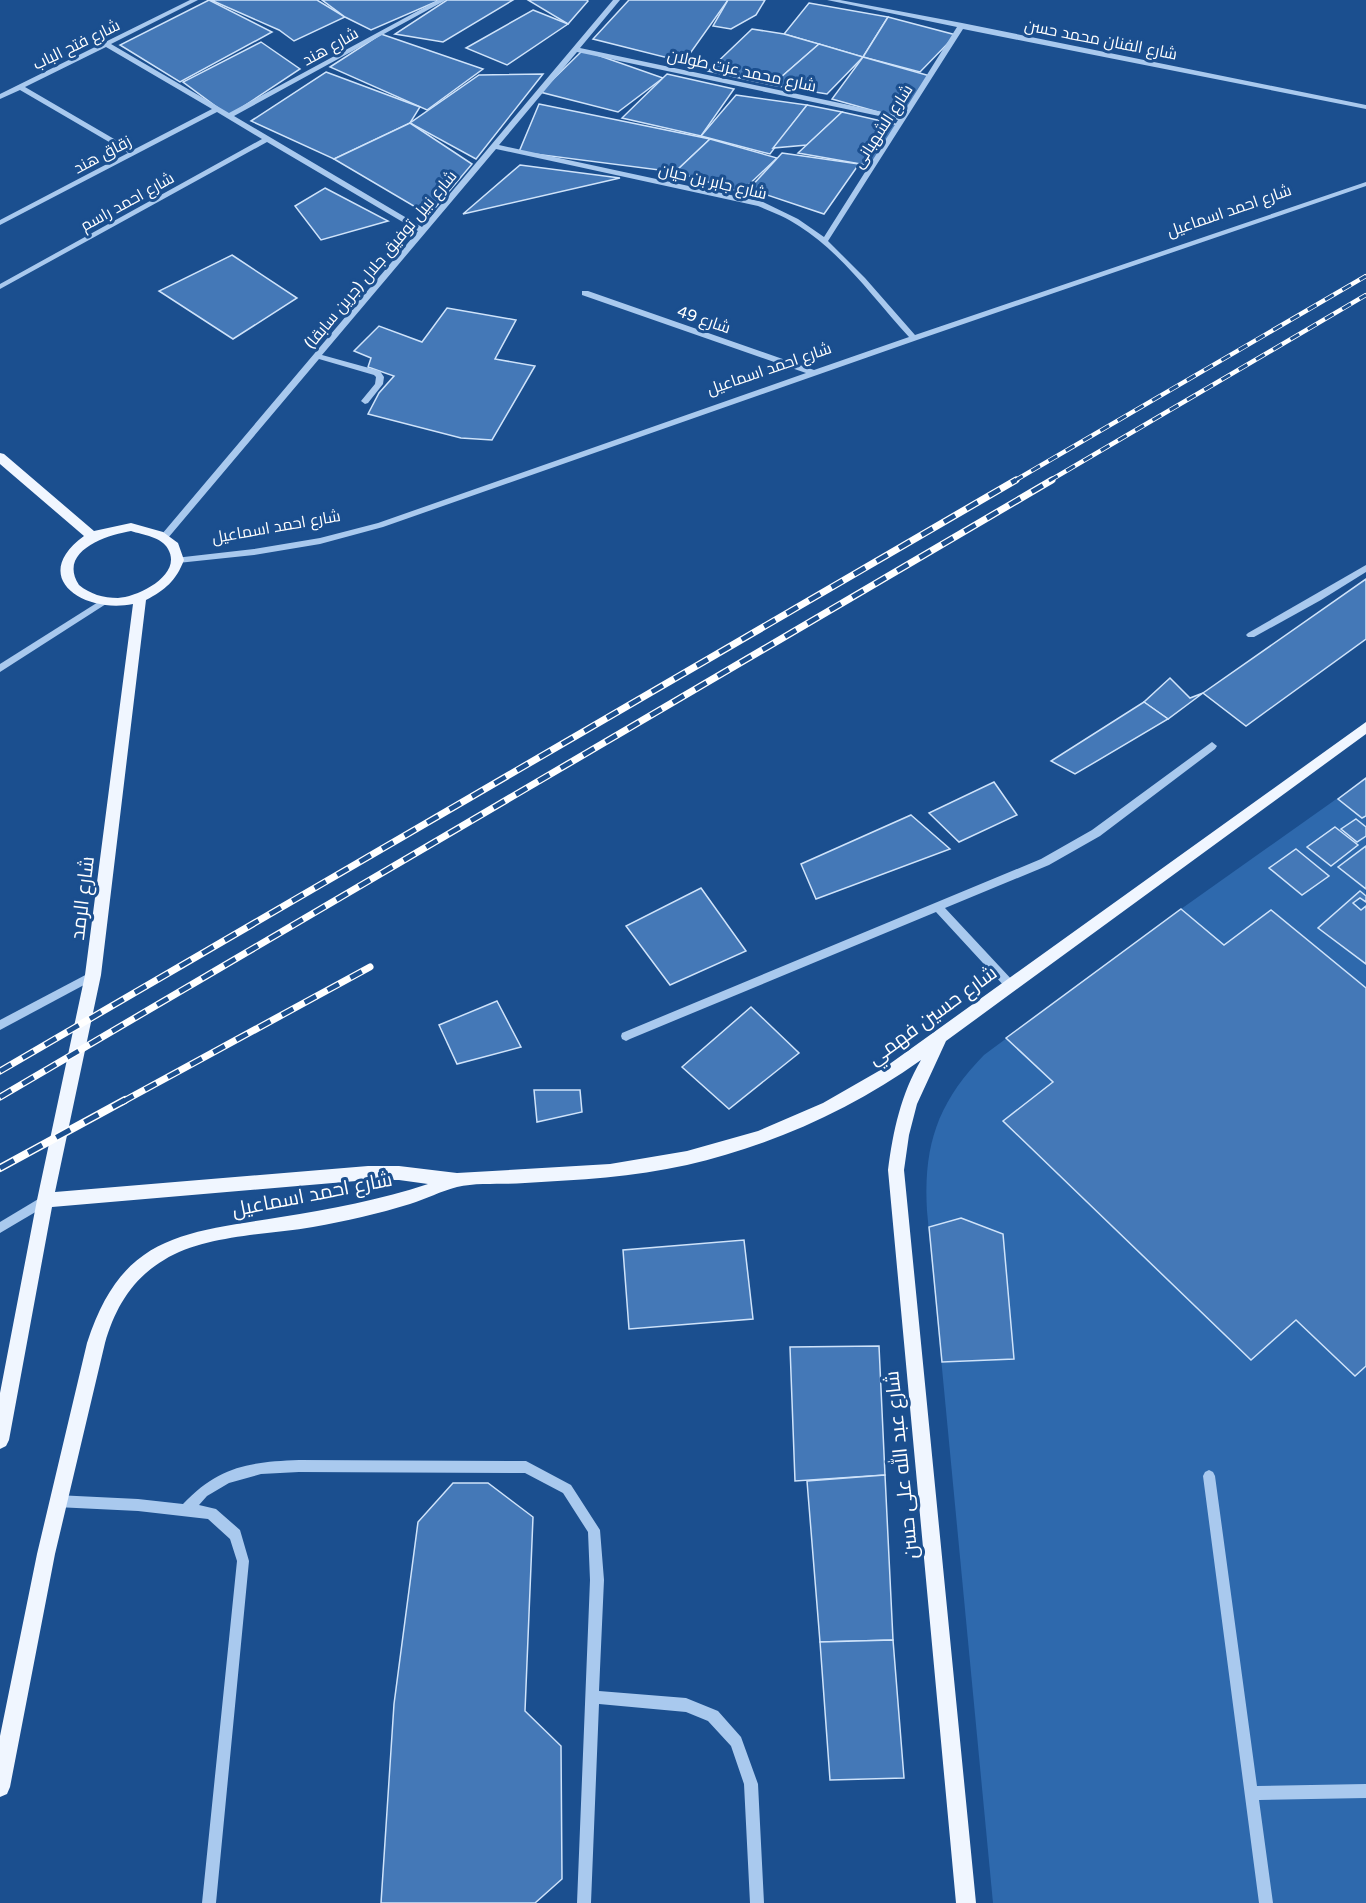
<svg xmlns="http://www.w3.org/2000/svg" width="1366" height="1903" viewBox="0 0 1366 1903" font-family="'Varela Round',Cairo,sans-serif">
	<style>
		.green { fill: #2e69ad }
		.building { fill: #4478b7; stroke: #cfe3fa; stroke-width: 1.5 }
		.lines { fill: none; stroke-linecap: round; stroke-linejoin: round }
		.minor { fill: #a9c9ee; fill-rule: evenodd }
		.major { fill: #f0f6ff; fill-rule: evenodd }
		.rail-far2-casing { stroke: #fff; stroke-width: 4.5 }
		.rail-far1-casing { stroke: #fff; stroke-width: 7 }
		.rail-casing { stroke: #fff; stroke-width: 8 }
		.rail-far2 { stroke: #1b4f8f; stroke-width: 3; stroke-dasharray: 10; stroke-linecap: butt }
		.rail-far1 { stroke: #1b4f8f; stroke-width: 4.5; stroke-dasharray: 13; stroke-linecap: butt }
		.rail { stroke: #1b4f8f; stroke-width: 5; stroke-dasharray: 16; stroke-linecap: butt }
		.labels { text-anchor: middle; stroke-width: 6; stroke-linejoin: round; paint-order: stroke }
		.far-street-label { font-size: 16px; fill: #fff; stroke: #1b4f8f }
		.street-label { font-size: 20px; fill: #fff; stroke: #1b4f8f }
	</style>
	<rect width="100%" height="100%" fill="#1b4f8f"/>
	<path class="green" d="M1366,778V1903H993L927,1211C923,1145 938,1102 984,1055L1181,909Z"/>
	<g class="building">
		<path d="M209,0L272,32L180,82L120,45Z"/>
		<path d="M211,0H317L345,17L294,41L279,30Z"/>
		<path d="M322,0H440L371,30L345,17Z"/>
		<path d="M447,0H513L443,42L395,34Z"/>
		<path d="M528,0H587L588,1L568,24Z"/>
		<path d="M629,0H728L684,62L593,39Z"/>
		<path d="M728,0H765L756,15L731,29L713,26Z"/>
		<path d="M809,3L888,17L863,57L784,34Z"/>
		<path d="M533,10L568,24L507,65L466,48Z"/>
		<path d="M888,17L956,35L920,72L863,57Z"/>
		<path d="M752,29L784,34L819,44L772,85L708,71Z"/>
		<path d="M381,34L483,69L427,110L330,67Z"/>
		<path d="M261,42L300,69L229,116L183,82Z"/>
		<path d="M819,44L863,57L827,94L772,85Z"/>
		<path d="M583,50L663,78L618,112L540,92Z"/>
		<path d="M863,57L930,76L903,119L832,99Z"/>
		<path d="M326,72L420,107L410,123L334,159L251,121Z"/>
		<path d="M543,74L476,159L410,123L479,75Z"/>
		<path d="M667,74L734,89L701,136L622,118Z"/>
		<path d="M736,95L807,105L770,154L701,136Z"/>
		<path d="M539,104L710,139L675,172L519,152Z"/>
		<path d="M807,105L842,112L807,145L773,148Z"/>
		<path d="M842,112L899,125L872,166L798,153Z"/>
		<path d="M410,123L472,164L429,215L334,159Z"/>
		<path d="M710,139L777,158L741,192L675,172Z"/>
		<path d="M782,153L859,164L824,214L749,189Z"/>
		<path d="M520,165L620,178L463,214Z"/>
		<path d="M325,188L388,221L321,240L295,206Z"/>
		<path d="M232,255L297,298L233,339L159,291Z"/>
		<path d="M447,308L516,320L495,359L535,366L492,440L461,438L368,414L379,393L394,376L368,367L371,358L354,351L379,326L422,342Z"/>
		<path d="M1366,579V639L1246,726L1203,693Z"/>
		<path d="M1170,678L1190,698L1203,693L1168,719L1144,702Z"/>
		<path d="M1144,702L1168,719L1075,774L1051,761Z"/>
		<path d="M1366,778V816L1362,818L1338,799Z"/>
		<path d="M994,782L1017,815L959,842L929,813Z"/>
		<path d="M911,815L950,849L816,899L801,864Z"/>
		<path d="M1356,819L1366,827V836L1357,842L1341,829Z"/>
		<path d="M1335,827L1358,845L1331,866L1307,847Z"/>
		<path d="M1366,846V889L1338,867Z"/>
		<path d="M1296,849L1329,876L1302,895L1269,868Z"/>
		<path d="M701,888L746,951L670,985L626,926Z"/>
		<path d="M1360,891L1366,896V902L1360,898L1353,903L1361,910L1366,906V964L1318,928Z"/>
		<path d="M1181,909L1224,945L1271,910L1366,988V1366L1355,1376L1296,1320L1251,1360L1003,1121L1053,1082L1006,1038Z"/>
		<path d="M497,1001L521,1047L457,1064L439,1025Z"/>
		<path d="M751,1007L799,1053L729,1109L682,1067Z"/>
		<path d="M534,1090H580L582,1112L537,1122Z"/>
		<path d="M961,1218L1003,1234L1014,1359L942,1362L929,1227Z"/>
		<path d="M744,1240L753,1319L629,1329L623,1250Z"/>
		<path d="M879,1346L885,1475L795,1481L790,1347Z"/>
		<path d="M885,1475L893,1640L820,1642L807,1481Z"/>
		<path d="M453,1483H488L533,1517L525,1711L561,1746L562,1879L535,1903H381L394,1704L418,1522Z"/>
		<path d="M893,1640L904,1778L830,1780L820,1642Z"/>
	</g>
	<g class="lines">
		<g class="minor">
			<path d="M190,0H198L111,44L229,113L438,0H446L234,116L422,227L613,0H620L580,48L901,116L957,27L827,0H840L962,23L1366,105V109L963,29L828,241L865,278L915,335L1366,182V186L917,340L383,527L320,544L254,555L178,563L175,562V558L254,549L320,538L378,523L806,373L582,295V291H588L814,370L909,337C874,299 843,254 799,226C786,217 772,212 758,206L496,149L322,355L380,371L384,377L383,384L368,403L365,404L361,401L375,384L376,377L374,375L319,359L168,538H162V534L418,231L267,142L0,289V284L262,139L217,112L0,225V220L128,153L20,90L0,99V94ZM106,47L212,109L133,150L25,87ZM577,52L898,120L824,237L798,219L763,202L499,145Z"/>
			<path d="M1366,565V572L1321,600L1254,637H1248L1246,635L1248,633Z"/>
			<path d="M103,599L108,602L106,604L0,672V664Z"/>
			<path d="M1212,742L1217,746L1215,749L1100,836L1049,865L945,908L1014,982L1015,985L1014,988H1006L936,912L630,1039L626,1041L622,1039L621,1036L622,1033L1041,859L1092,830Z"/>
			<path d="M93,971L97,972L98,975L97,978L0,1030V1020Z"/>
			<path d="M45,1195L49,1196L51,1200L49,1204L0,1233V1222Z"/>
			<path d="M299,1460L526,1461L571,1485L600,1530L604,1580L599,1691L686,1698L718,1711L741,1737L758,1784L764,1903H750L744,1784L731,1746L708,1721L686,1712L599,1704L591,1903H577L590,1580L588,1532L563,1493L525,1473L299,1472L261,1474L229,1483L207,1496L199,1505L216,1509L240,1530L249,1561L216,1903H202L237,1561L230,1539L208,1519L138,1511L56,1507L52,1505L50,1501L52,1497L56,1495L138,1499L183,1504C219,1466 249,1462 299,1460Z"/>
			<path d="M1209,1470L1213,1472L1215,1476L1257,1786L1366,1784V1798L1259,1800L1273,1903H1259L1203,1476L1205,1472Z"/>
		</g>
		<path class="major" d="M0,453L4,454L94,531L131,523L163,532L178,543L184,560C176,581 165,590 146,600L101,975L55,1192L368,1166H399L457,1173L610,1164L687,1151L758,1131L823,1103L884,1068L1366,722V734L946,1041L917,1104L909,1135L904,1170L976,1903H956L888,1170C893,1131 901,1094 921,1060C851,1110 770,1146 687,1165C633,1177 579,1180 525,1183C503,1185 478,1182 457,1187C441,1191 426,1199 410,1204C378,1214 346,1221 313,1227C266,1235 205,1235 164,1260C132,1279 115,1308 105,1343L55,1554L10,1787L7,1794L0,1797V1736L37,1554L87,1343C122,1234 183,1233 281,1217C331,1209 380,1200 428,1184L399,1180H368L52,1207L9,1440L6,1446L0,1449V1393L37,1200L85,975L133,604C83,614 28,577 84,536L0,464ZM131,531C143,535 162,537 168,549C183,575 138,597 118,598C103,598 90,594 79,585C57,551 107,535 131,531Z"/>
		<g class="rail-far2-casing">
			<g id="rail-far2">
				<path d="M1014,481L1366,276"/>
				<path d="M1049,481L1366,295"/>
			</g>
		</g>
		<g class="rail-far1-casing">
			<g id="rail-far1">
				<path d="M0,1071L1016,480"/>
				<path d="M0,1097L1052,480"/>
				<path d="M122,1102L370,967"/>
			</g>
		</g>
		<g class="rail-casing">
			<path id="rail" d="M0,1168L125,1100"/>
		</g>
		<use href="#rail-far2" class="rail-far2"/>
		<use href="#rail-far1" class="rail-far1"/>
		<use href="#rail" class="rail"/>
	</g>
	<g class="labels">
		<g class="far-street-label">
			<text transform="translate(1101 39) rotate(11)" y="6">شارع الفنان محمد حسن</text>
			<text transform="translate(76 44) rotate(-26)" y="6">شارع فتح الباب</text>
			<text transform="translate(330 46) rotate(-29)" y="6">شارع هند</text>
			<text transform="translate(742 70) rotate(12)" y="6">شارع محمد عزت طولان</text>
			<text transform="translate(882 126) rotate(-57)" y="6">شارع الشهبانى</text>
			<text transform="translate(102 154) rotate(-28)" y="6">زقاق هند</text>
			<text transform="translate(713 181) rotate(13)" y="6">شارع جابر بن حيان</text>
			<text transform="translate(127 201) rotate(-29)" y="6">شارع احمد راسم</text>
			<text transform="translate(1229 210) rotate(-19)" y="6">شارع احمد اسماعيل</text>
			<text transform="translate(380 259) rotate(-50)" y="6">شارع نبيل توفيق جلال (جرين سابقا)</text>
			<text transform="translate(704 319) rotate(19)" y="6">شارع 49</text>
			<text transform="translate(769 368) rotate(-19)" y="6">شارع احمد اسماعيل</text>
			<text transform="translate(276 526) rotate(-10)" y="6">شارع احمد اسماعيل</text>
		</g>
		<g class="street-label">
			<text transform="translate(82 898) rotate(-83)" y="7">شارع الرمد</text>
			<text transform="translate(932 1015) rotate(-36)" y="7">شارع حسين فهمي</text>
			<text transform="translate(312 1194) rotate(-11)" y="7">شارع احمد اسماعيل</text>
			<text transform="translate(901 1465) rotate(-96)" y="7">شارع عبد الله على حسن</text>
		</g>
	</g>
</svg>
